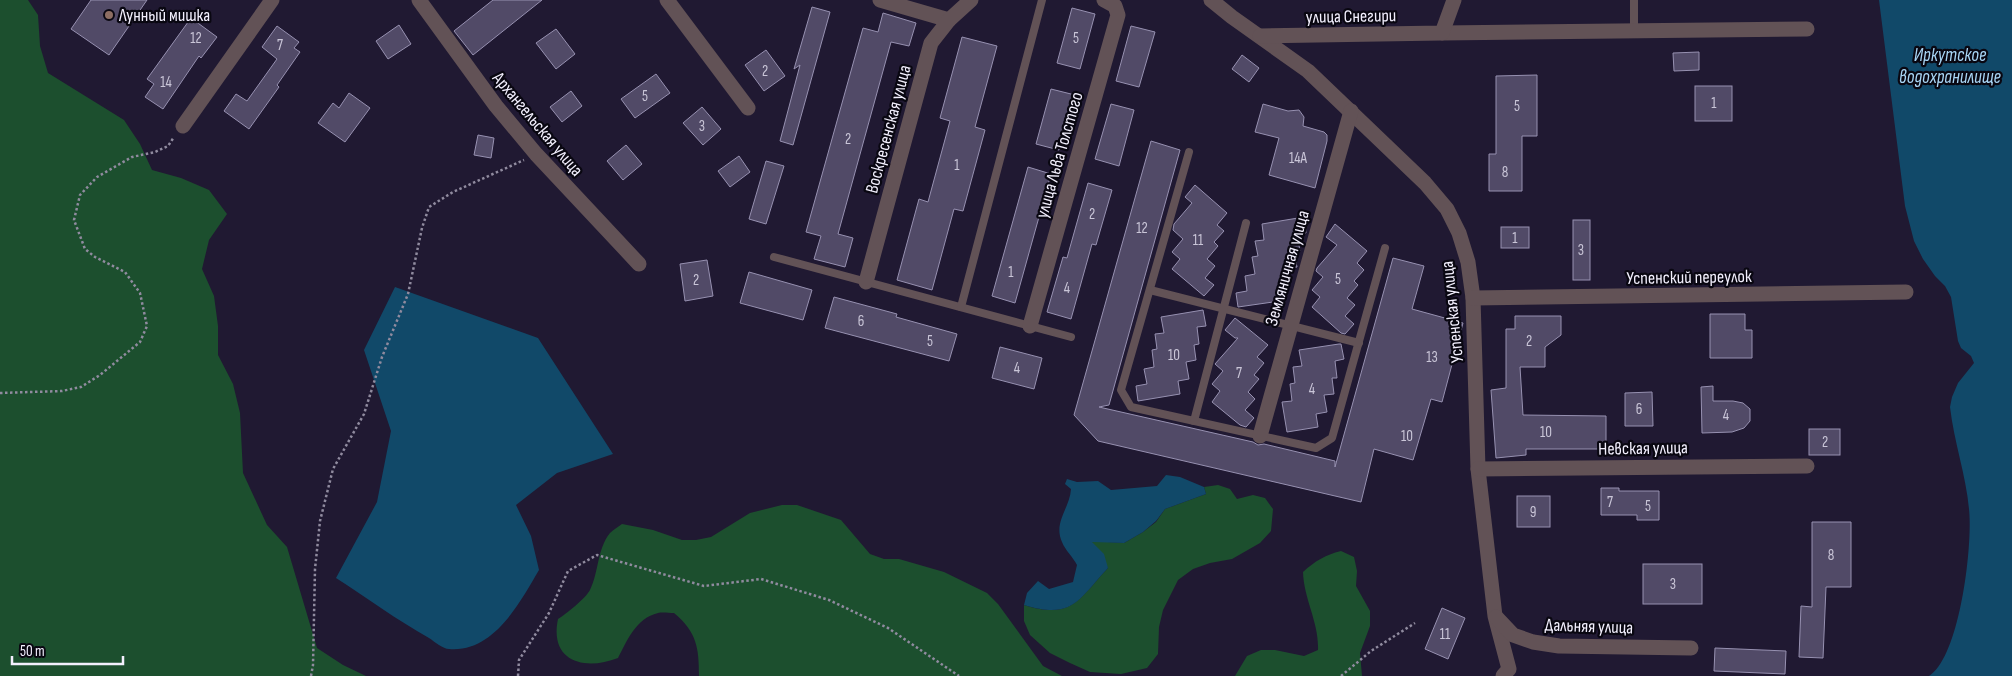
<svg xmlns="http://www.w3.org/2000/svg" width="2012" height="676" viewBox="0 0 2012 676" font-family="'Sofia Sans Condensed',sans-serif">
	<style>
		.forest { fill: #1c4f2e }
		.water { fill: #114969 }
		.building { fill: #514a67; stroke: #9791b1 }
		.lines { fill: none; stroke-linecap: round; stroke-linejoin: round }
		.path { stroke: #908b9f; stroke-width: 2.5; stroke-dasharray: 2.5 2.5; stroke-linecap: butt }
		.service { stroke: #625256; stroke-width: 8 }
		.minor { stroke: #625256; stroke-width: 15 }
		.education-dot { fill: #8d6e63; stroke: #090711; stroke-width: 2 }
		.labels { text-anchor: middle; stroke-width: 4.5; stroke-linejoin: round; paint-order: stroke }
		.number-label { font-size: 15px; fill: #cac6d8 }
		.poi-label { font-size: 18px; fill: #f3f0fe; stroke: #090711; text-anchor: start }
		.street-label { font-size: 18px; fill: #f3f0fe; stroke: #090711 }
		.water-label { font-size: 19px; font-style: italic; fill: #a8d5f5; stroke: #090711 }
	</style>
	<rect width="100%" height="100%" fill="#201932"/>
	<g class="forest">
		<path d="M0,0H28L38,15L40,46L48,73L124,120L140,144L152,170L181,178L209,190L227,214L209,240L202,269L214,296L218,326V355L233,384L240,413L243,473L267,525L287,547L317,648L343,665L366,676H0Z"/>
		<path d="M1218,485L1230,489L1237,499L1253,495L1265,498L1273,509L1271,531L1260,543L1232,559L1210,563L1193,569L1178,580L1163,610L1159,627L1158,654L1147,668L1121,674L1090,672L1070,663L1050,653L1030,635L1024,621V605C1072,620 1078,600 1108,568L1091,541L1124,543L1143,532L1156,522L1165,509L1206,494L1204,487Z"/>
		<path d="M797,505L841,520L870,554L884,559H899L944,572L987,593L998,604L1043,666L1062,676H699C699,648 697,632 674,613C669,613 662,612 658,613C636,618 627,641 618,658C585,671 549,662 558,619C566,614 586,598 590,590C599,572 597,549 610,533C613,530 618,527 622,524L653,530L682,540H696L711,537L750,513L782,505Z"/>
		<path d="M1341,551L1354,557L1357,571L1356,586L1370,611V626L1360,653L1362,676H1235L1247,656L1261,650H1275L1304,656L1318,650C1319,622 1304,600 1303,572C1315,561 1325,555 1341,551Z"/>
	</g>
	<g class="water">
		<path d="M1879,0H2012V676H1929C1960,657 1973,544 1969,509C1966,475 1954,442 1950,407L1952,397L1958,383L1974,363L1971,356L1961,348L1958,341L1951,297L1945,286L1935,276L1923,259L1914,241L1905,206Z"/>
		<path d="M395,287L538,338L613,454L557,473L516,505L531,536L539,570C520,602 494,653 449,649C443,649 435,642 429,638C397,620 367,598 336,578L377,502L391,431L364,350Z"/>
		<path d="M1166,475L1180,477L1204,487L1206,494L1165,509L1156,521L1143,532L1124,543L1092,542L1104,554L1108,568C1078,600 1073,620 1024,605L1027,593L1038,581L1049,589L1073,582L1077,565C1073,557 1065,550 1062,542C1053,522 1070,508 1071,489L1065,484L1067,479L1077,482L1098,481L1111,490L1157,486Z"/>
	</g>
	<g class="building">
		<path d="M91,0H147L109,55L71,29Z"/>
		<path d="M493,0H542L473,55L454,31Z"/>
		<path d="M812,7L830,12L793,145L780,141L800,65L794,69Z"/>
		<path d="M1072,8L1095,14L1080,69L1057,63Z"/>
		<path d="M883,13L916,23L909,46L891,42L838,234L853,238L845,267L814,259L821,236L806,232L863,28L878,32Z"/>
		<path d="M191,18L217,37L201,58L199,56L163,109L145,97L154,84L147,79Z"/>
		<path d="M399,25L411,44L388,59L376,41Z"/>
		<path d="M277,26L299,42L294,48L300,52L277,85L279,87L249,129L224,111L236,94L247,101L277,59L262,47Z"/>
		<path d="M1131,26L1155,32L1139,87L1116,81Z"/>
		<path d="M556,29L575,54L556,69L536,43Z"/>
		<path d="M962,37L997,46L975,127L985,130L963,211L954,209L932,290L897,280L919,199L928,202L950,121L940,118Z"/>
		<path d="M766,50L785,76L764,91L745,65Z"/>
		<path d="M1699,52V70L1674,71L1673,53Z"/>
		<path d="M1242,55L1259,68L1249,82L1232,69Z"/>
		<path d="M656,74L670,93L635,118L621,99Z"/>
		<path d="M1537,75V136H1522V191H1489V154H1496V76Z"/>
		<rect x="1695" y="86" width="37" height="35"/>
		<path d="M1051,89L1075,95L1059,150L1036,144Z"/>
		<path d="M571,91L582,106L562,122L550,107Z"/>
		<path d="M349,93L370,108L345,142L318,123L333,103L339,108Z"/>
		<path d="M1111,104L1134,110L1119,166L1095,159Z"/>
		<path d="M1263,104L1288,111L1299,110L1304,117L1303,126L1324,132L1327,135V141L1315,188L1269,175L1279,138L1255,132Z"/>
		<path d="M702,107L721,129L703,145L683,123Z"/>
		<path d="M478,135L494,138L491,158L474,155Z"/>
		<path d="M1151,141L1180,150L1109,405L1099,407L1253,442L1258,445L1264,444L1335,461V467L1393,258L1424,266L1412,309L1463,323L1442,402L1431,399L1413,460L1374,449L1361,502L1098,441L1074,415Z"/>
		<path d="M626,145L642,164L623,180L607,161Z"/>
		<path d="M739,156L750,172L730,187L718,171Z"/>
		<path d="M766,161L784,166L766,224L749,219Z"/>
		<path d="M1028,167L1051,174L1015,303L992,296Z"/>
		<path d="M1088,183L1112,190L1096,245L1092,244L1071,319L1047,312L1063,257L1067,258Z"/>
		<path d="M1195,185L1227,213L1217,225L1224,231L1214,242L1218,246L1207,259L1215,266L1205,278L1214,285L1204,296L1172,269L1180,259L1172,252L1183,239L1173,230L1174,224L1192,203L1185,197Z"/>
		<path d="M1304,217L1306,233L1297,234L1300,251L1294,252L1297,267L1287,269L1289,286L1278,288L1280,301L1238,307L1236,293L1247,291L1245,276L1255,274L1252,257L1258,256L1255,241L1264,240L1262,224Z"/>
		<rect x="1573" y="220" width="17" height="60"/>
		<path d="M1335,224L1367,251L1357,263L1364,270L1354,281L1358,285L1347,298L1355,305L1345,316L1354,324L1345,334L1341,333L1312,307L1320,297L1312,290L1323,277L1316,271L1317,268L1337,245L1326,237Z"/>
		<rect x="1501" y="227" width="28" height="21"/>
		<path d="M707,260L713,296L685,301L680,264Z"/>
		<path d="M749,272L812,290L803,320L740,303Z"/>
		<path d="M834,297L897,314L896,317L957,334L949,361L825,328Z"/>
		<path d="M1203,310L1206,326L1197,327L1199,344L1194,345L1196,360L1186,362L1189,379L1178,381L1180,394L1138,401L1136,386L1147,384L1144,369L1154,367L1152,350L1157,349L1155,334L1164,333L1161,317Z"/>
		<path d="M1710,314H1745V330H1752V358H1710Z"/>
		<path d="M1515,316H1561V335L1545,347V367H1520L1523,415L1606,416V449H1526V455L1496,458L1491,390L1506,388V329H1515Z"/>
		<path d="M1235,318L1268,345L1257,357L1264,363L1254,375L1259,379L1248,392L1255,399L1245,410L1254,418L1246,427L1240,425L1212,402L1220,391L1212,384L1223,371L1215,364L1238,338H1235L1225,330Z"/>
		<path d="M1339,344H1341L1344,359L1335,361L1337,378H1332L1334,394L1324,395L1327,412L1316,414L1318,427L1287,432L1282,402L1292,401L1290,384L1295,383L1293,367L1302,366L1299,350Z"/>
		<path d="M1000,347L1042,358L1034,389L992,378Z"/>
		<path d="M1713,386V401H1733L1743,403L1750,409V421L1744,428L1732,432L1702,433L1701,387Z"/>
		<path d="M1652,392L1653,426H1625V393Z"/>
		<rect x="1809" y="429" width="31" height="26"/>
		<path d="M1601,488H1619V491H1659V520H1637V515H1601Z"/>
		<rect x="1517" y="496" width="33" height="31"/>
		<path d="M1812,522H1851V587H1826L1823,658L1799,657L1801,606L1812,607Z"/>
		<rect x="1643" y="564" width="59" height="40"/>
		<path d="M1442,608L1465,618L1448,659L1425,649Z"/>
		<path d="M1715,648L1786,651L1785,674L1714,671Z"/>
	</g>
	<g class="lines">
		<g class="path">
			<path d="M0,393L62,391L81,387L100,375L140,342L147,326L140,293L125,272L95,257L85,249L74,220L80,195L97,177L132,157L155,152L168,146L174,137"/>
			<path d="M311,676L313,665L315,569L320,521L333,469L364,414L382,357L408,294L422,228L429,207L453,192L524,160"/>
			<path d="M518,676L519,660L549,613L568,571L597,555L704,586L761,579L829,600L888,628L959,676"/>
			<path d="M1341,676L1371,651L1415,623"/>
		</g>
		<g class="service">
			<path d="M1634,0V31"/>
			<path d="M1189,152L1121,390L1131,407L1316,448L1332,438L1385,248"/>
			<path d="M774,257L1071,337"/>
			<path d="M1150,290L1359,343"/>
			<path d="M961,307L1042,0"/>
			<path d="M1194,421L1246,223"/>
		</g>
		<g class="minor">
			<path d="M419,0L496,106L536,154L639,264"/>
			<path d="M667,0L748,108"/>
			<path d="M880,0L949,20"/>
			<path d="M1211,0L1232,17L1308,71L1425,183L1447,209L1459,233L1468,262L1473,298L1478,469L1495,616L1509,669L1503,676"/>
			<path d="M1442,33L1807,29"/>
			<path d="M1260,36L1442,33L1454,0"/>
			<path d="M183,126L272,0"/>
			<path d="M866,282L931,43L949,20L971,0"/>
			<path d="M1473,298L1906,292"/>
			<path d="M1030,326L1118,15L1115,6L1104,0"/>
			<path d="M1260,436L1351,111"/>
			<path d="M1478,469L1807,466"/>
			<path d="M1496,617L1513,635L1533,642L1559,646L1691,648"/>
		</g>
	</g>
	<circle class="education-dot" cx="109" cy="15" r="5"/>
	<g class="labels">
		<g class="number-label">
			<text x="196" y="43">12</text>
			<text x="1076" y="43">5</text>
			<text x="280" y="50">7</text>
			<text x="765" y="76">2</text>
			<text x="166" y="87">14</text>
			<text x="645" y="101">5</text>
			<text x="1714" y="108">1</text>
			<text x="1517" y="111">5</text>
			<text x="702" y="131">3</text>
			<text x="848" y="144">2</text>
			<text x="1298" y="163">14А</text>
			<text x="957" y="170">1</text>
			<text x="1505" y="177">8</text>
			<text x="1092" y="219">2</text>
			<text x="1142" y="233">12</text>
			<text x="1515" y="243">1</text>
			<text x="1198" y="245">11</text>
			<text x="1581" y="255">3</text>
			<text x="1011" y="277">1</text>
			<text x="1338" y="284">5</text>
			<text x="696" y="285">2</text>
			<text x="1067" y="293">4</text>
			<text x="861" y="326">6</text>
			<text x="930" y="346">5</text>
			<text x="1529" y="346">2</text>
			<text x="1174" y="360">10</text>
			<text x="1432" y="362">13</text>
			<text x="1017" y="373">4</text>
			<text x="1239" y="378">7</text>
			<text x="1312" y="394">4</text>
			<text x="1639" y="414">6</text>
			<text x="1726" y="420">4</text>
			<text x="1546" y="437">10</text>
			<text x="1407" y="441">10</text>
			<text x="1825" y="447">2</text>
			<text x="1610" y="507">7</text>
			<text x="1648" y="511">5</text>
			<text x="1533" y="517">9</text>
			<text x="1831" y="560">8</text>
			<text x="1673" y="589">3</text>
			<text x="1445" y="639">11</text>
		</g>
		<g class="poi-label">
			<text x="119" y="21">Лунный мишка</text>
		</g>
		<g class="street-label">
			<text transform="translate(1351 16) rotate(-1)" y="6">улица Снегири</text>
			<text transform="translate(538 124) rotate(50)" y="6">Архангельская улица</text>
			<text transform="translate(888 129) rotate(-75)" y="6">Воскресенская улица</text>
			<text transform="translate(1059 155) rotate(-74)" y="6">улица Льва Толстого</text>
			<text transform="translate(1287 268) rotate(-74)" y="6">Земляничная улица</text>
			<text transform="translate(1689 277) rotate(-1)" y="6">Успенский переулок</text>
			<text transform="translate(1452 312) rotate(-96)" y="6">Успенская улица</text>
			<text transform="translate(1643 448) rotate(-1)" y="6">Невская улица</text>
			<text transform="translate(1589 626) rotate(2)" y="6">Дальняя улица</text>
		</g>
		<g class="water-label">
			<text x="1950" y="61">Иркутское<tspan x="1950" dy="22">водохранилище</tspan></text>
		</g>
	</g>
	<path d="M12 656v8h111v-8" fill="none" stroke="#f3f0fe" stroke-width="2.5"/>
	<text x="20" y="656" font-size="15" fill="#f3f0fe" stroke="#090711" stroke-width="4" paint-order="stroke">50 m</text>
</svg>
